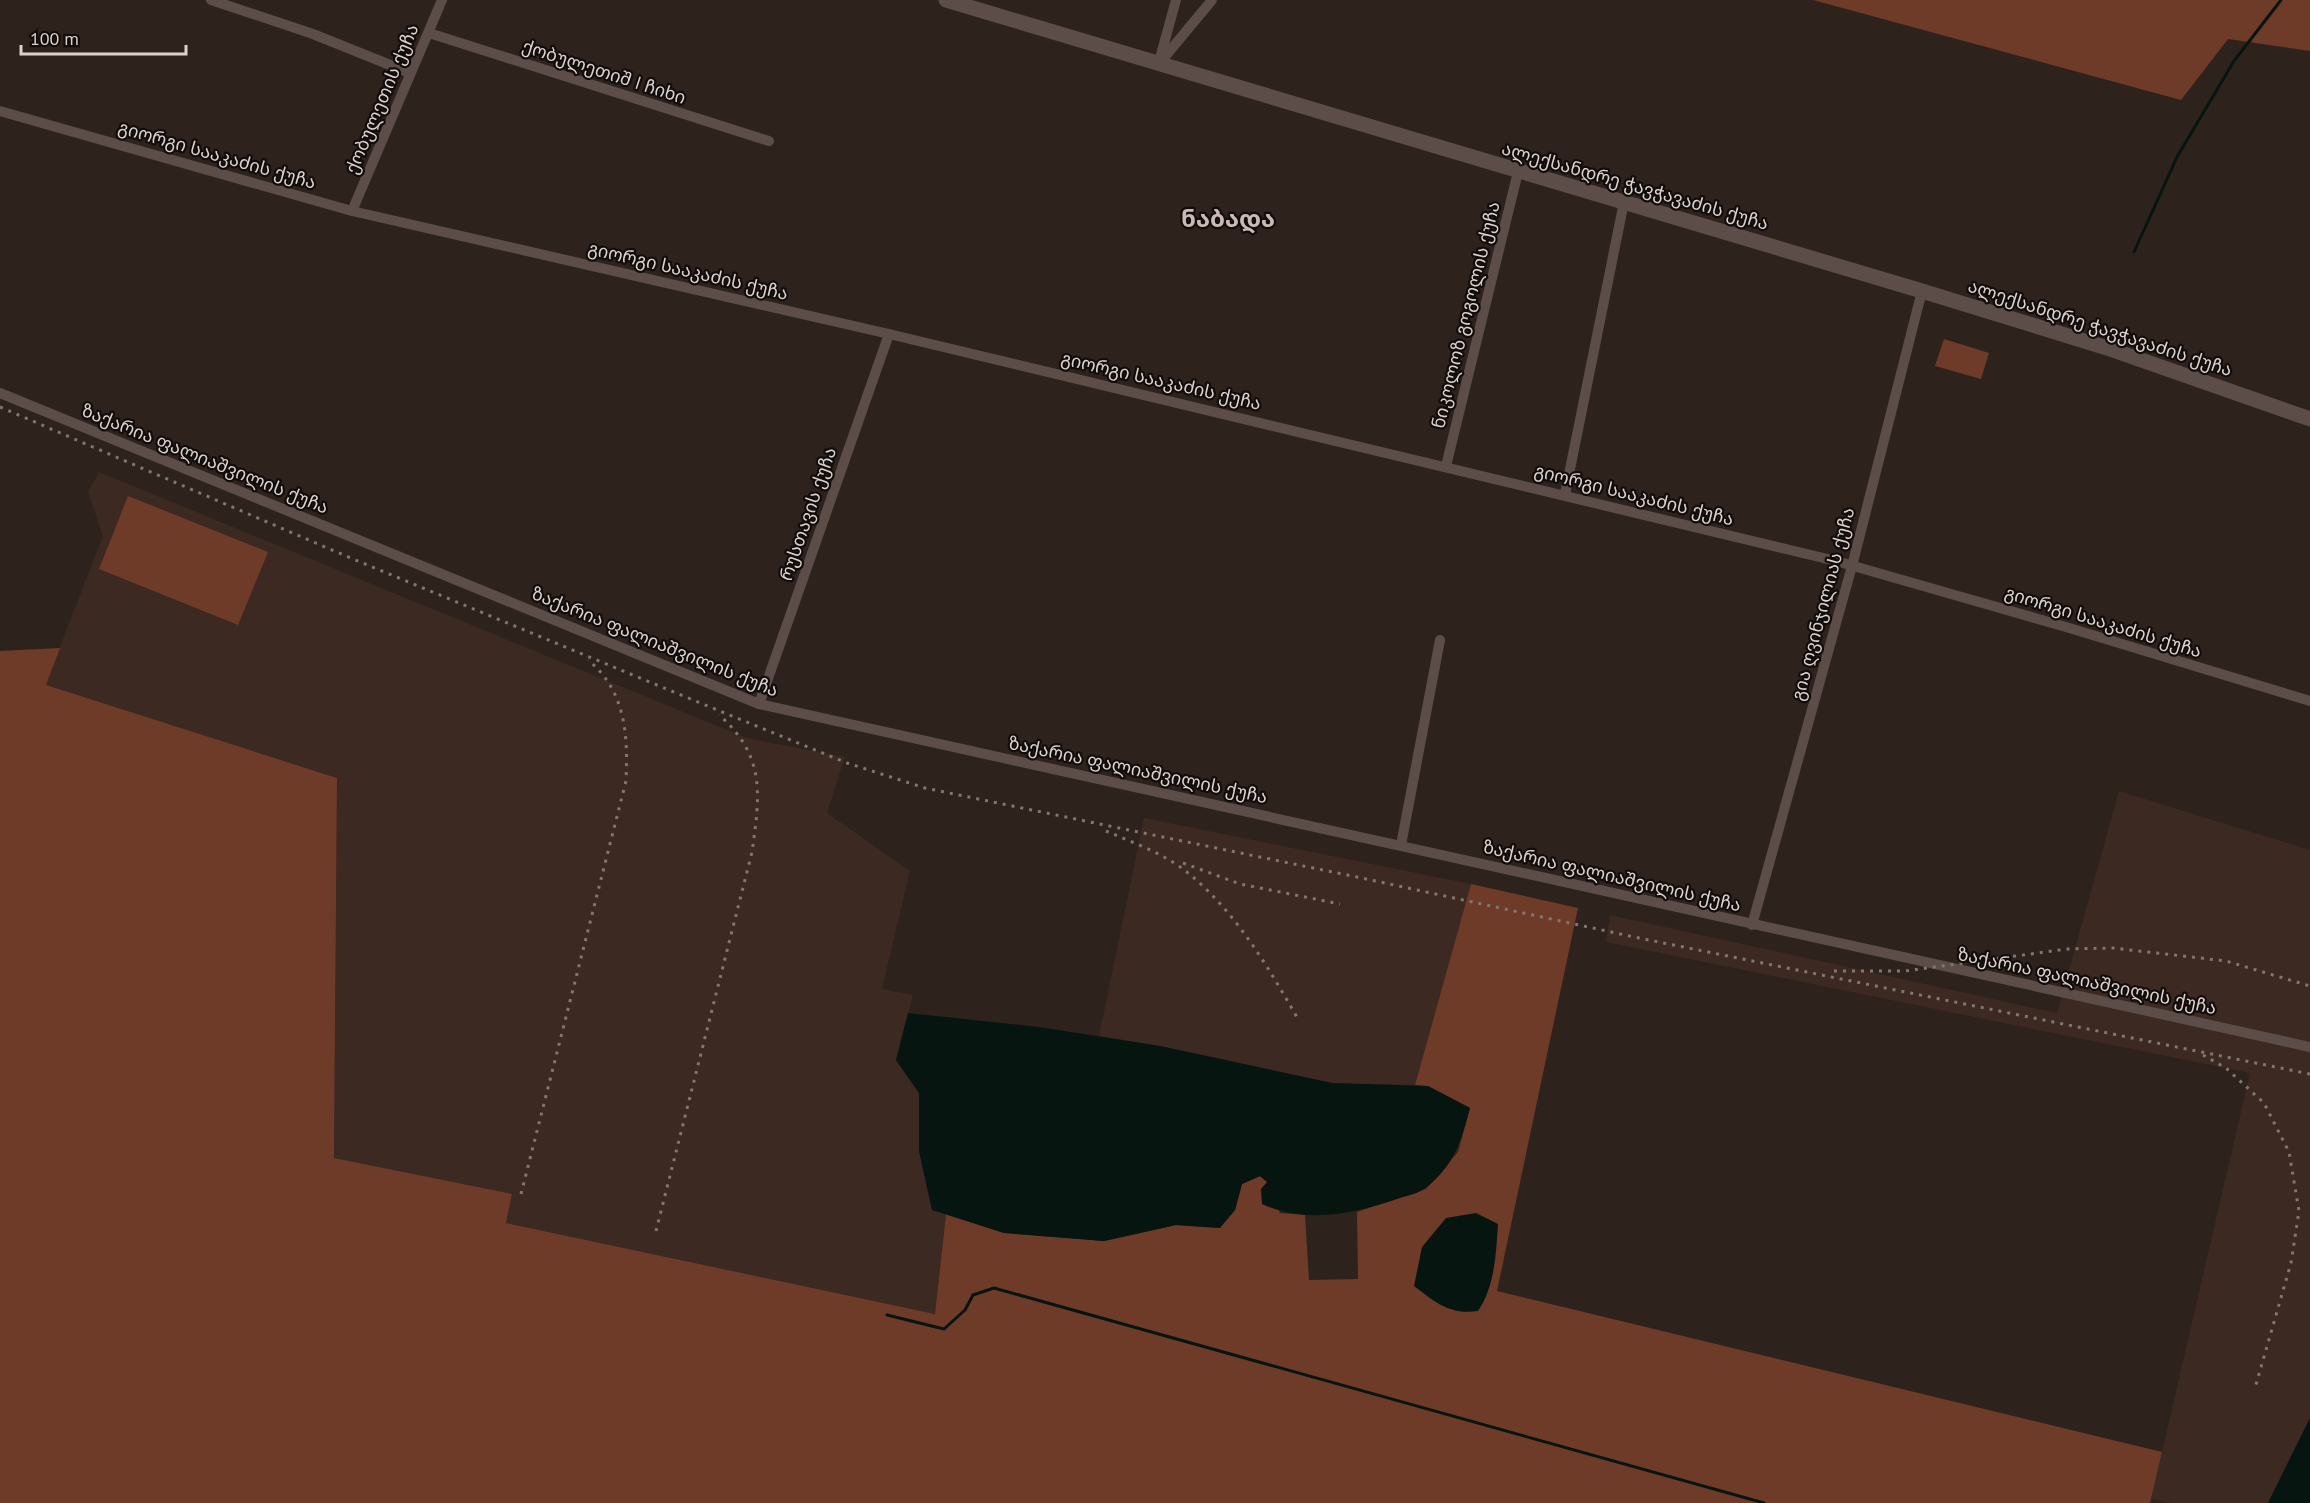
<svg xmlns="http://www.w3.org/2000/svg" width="2310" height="1503" viewBox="0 0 2310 1503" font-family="'PT Sans','Noto Sans Georgian',sans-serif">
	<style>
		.built { fill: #3c2922 }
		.green { fill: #6e3b29 }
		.water { fill: #071510 }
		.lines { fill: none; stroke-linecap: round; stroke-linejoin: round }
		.stream { stroke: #071510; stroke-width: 3 }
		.street { stroke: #5c4d48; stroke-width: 10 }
		.secondary { stroke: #5c4d48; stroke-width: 15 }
		.rail { stroke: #807672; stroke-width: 3; stroke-dasharray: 3 6; stroke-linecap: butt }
		.labels { text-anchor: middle; stroke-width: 4.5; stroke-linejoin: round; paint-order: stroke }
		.street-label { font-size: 18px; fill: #dbd2cf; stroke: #120d0b }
		.district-label { font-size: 24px; font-weight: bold; fill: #cbbab4; stroke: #120d0b }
	</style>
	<rect width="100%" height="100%" fill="#2e221d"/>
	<g class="built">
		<path d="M99,472L747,738L845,757L827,813L910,871L882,989L913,995L896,1060L919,1093V1151L932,1210L946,1214L935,1314L506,1223L512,1194L334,1158L337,778L45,685L103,536L88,492Z"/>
		<path d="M2119,791L2310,850V1418L2268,1503H2171L2151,1499L2250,1073L1606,942L1610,915L2057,1013Z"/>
		<path d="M1144,818L1471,884L1415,1085L1332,1083L1160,1046L1099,1036Z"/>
	</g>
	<g class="green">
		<path d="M1813,0H2310V51L2228,39L2181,100Z"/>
		<path d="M1944,339L1989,353L1981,379L1935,366Z"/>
		<path d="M128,496L268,552L238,625L99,569Z"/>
		<path d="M60,648L46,685L337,778L334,1158L512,1194L506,1223L935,1314L946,1214L1004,1233L1104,1241L1176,1225L1219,1228L1235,1210L1242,1184L1260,1176L1268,1182L1280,1213L1305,1215L1309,1280L1358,1279L1357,1212L1426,1189L1458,1152L1470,1108L1428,1086L1415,1085L1471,884L1578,908L1497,1291L2162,1452L2150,1503H0V651Z"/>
	</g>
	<g class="water">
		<path d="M908,1013L1039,1027L1160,1046L1332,1083L1428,1086L1470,1108C1461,1141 1455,1164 1427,1187C1420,1193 1406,1196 1397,1199C1353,1214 1305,1224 1262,1204L1261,1189L1267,1182L1260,1176L1242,1184L1235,1210L1220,1228L1176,1225L1104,1241L1004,1233L932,1210L919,1151V1093L896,1060Z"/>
		<path d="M1476,1213L1498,1224C1496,1254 1495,1286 1478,1311C1450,1315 1436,1303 1414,1286L1422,1247L1446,1218Z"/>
		<path d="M2310,1418V1503H2268Z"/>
	</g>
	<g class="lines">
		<g class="stream">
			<path d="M2134,252L2177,157L2234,61L2281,0"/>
			<path d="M887,1315L944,1329L965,1310L973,1295L994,1288L1764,1503"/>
		</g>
		<g class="street">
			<path d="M211,0L313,34L410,73"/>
			<path d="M429,33L769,141"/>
			<path d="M1159,62L1176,0"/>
			<path d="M1158,65L1212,0"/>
			<path d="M0,111L352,211L889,334L1836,561L2066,627L2310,701"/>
			<path d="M352,211L442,0"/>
			<path d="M0,393L759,704L2310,1047"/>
			<path d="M1446,466L1518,172"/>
			<path d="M1565,494L1624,202"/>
			<path d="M759,704L889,334"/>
			<path d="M1401,845L1440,640"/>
			<path d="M1752,925L1852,566L1922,291"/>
		</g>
		<path class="secondary" d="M946,0L1922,291L2107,348L2310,419"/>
		<g class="rail">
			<path d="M0,407L353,559L710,707L847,763L925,788L1357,877L1639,938L2310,1074"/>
			<path d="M1106,831C1134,843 1165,854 1188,873C1236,912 1268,967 1298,1019"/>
			<path d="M1183,863L1240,884L1340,904"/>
			<path d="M1834,971H1905L2067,949L2113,948L2226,961L2310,986"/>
			<path d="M2203,1055L2226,1068L2264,1103L2289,1152L2299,1211L2291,1263L2255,1388"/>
			<path d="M521,1194L626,781C628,735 626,691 588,660"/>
			<path d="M656,1231L752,852C760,795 766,756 719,715"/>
		</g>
	</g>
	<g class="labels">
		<g class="street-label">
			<text transform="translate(604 72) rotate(18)" y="6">ქობულეთიშ I ჩიხი</text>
			<text transform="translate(382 99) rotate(-67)" y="6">ქობულეთის ქუჩა</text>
			<text transform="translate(217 155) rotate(16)" y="6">გიორგი სააკაძის ქუჩა</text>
			<text transform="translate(1635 186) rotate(16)" y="6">ალექსანდრე ჭავჭავაძის ქუჩა</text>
			<text transform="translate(688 271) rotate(13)" y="6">გიორგი სააკაძის ქუჩა</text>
			<text transform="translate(1466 315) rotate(-76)" y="6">ნიკოლოზ გოგოლის ქუჩა</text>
			<text transform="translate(2100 328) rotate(18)" y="6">ალექსანდრე ჭავჭავაძის ქუჩა</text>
			<text transform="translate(1161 381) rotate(13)" y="6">გიორგი სააკაძის ქუჩა</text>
			<text transform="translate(205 459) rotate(22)" y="6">ზაქარია ფალიაშვილის ქუჩა</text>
			<text transform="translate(1634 495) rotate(14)" y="6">გიორგი სააკაძის ქუჩა</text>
			<text transform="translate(808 514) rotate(-71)" y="6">რუსთავის ქუჩა</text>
			<text transform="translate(1823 604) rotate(-75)" y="6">გია ღვინჯილიას ქუჩა</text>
			<text transform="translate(2103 622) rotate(17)" y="6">გიორგი სააკაძის ქუჩა</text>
			<text transform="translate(655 642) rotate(22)" y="6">ზაქარია ფალიაშვილის ქუჩა</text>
			<text transform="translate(1138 770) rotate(12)" y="6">ზაქარია ფალიაშვილის ქუჩა</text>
			<text transform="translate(1612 876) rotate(13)" y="6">ზაქარია ფალიაშვილის ქუჩა</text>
			<text transform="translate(2087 981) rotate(12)" y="6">ზაქარია ფალიაშვილის ქუჩა</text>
		</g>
		<g class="district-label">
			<text x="1228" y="227">ნაბადა</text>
		</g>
	</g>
	<path d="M21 45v9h165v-9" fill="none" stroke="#dbd2cf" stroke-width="3"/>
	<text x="30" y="45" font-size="18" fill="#dbd2cf" stroke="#120d0b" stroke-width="4.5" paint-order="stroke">100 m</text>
</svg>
